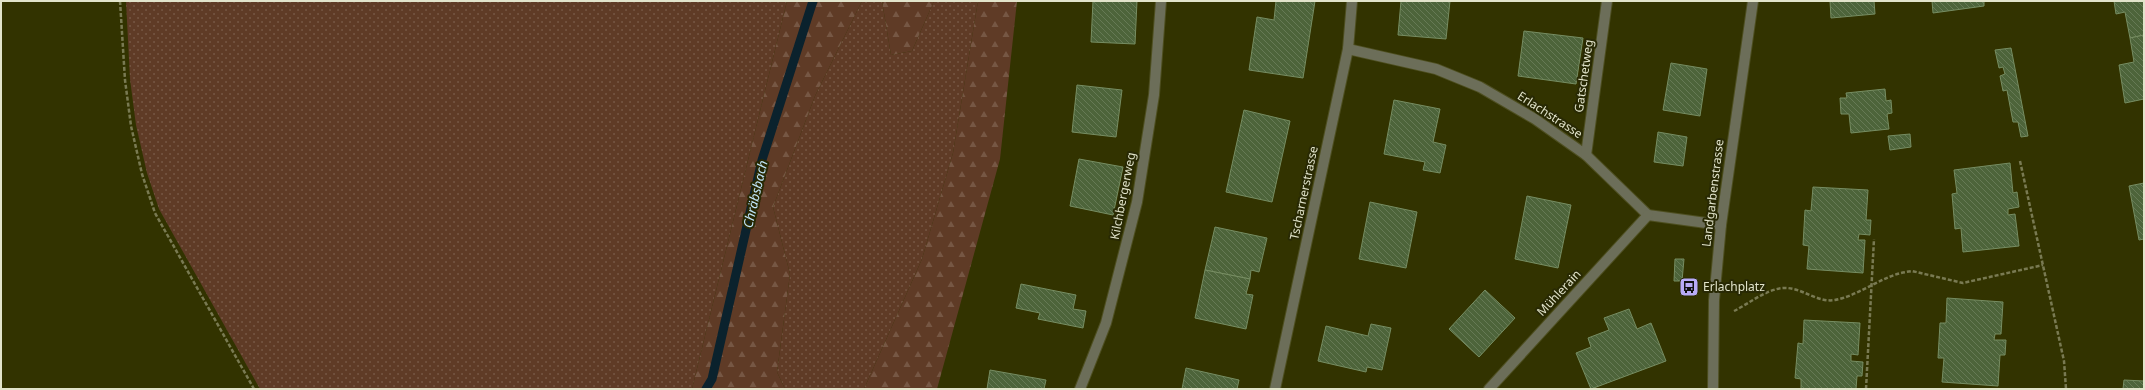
<svg xmlns="http://www.w3.org/2000/svg" width="2145" height="390" viewBox="0 0 2145 390" font-family="'Noto Sans',sans-serif">
	<style>
		.grass { fill: url(#grass-dots) }
		.forest { fill: url(#forest-firs) }
		.lines { fill: none; stroke-linecap: round; stroke-linejoin: round }
		.stream { stroke: #0b222d; stroke-width: 9 }
		.building { fill: url(#building-back-hatch); stroke: #768d62 }
		.minor-casing { stroke: #4e4f20; stroke-width: 12 }
		.path { stroke: #797a52; stroke-width: 2.5; stroke-dasharray: 4 2; stroke-linecap: butt }
		.minor { stroke: #6c6e59; stroke-width: 10 }
		.labels { text-anchor: middle; stroke-width: 4; stroke-linejoin: round; paint-order: stroke }
		.street-label { font-size: 12px; fill: #e2e4cb; stroke: #282904 }
		.poi-label { font-size: 12px; fill: #e2e4cb; stroke: #282904; text-anchor: start }
		.water-label { font-size: 13px; font-style: italic; fill: #c2e7fb; stroke: #282904 }
	</style>
	<defs>
		<pattern id="grass-dots" width="8" height="8" patternUnits="userSpaceOnUse"><rect width="8" height="8" fill="#5f3b26"/><path d="M2 2h.1M6 6h.1" fill="none" stroke="#765744" stroke-width="1.8" stroke-linecap="round"/></pattern>
		<pattern id="forest-firs" width="22" height="20" patternUnits="userSpaceOnUse"><rect width="22" height="20" fill="#5f3b26"/><path d="M5 1l3.5 6h-7zM16 11l3.5 6h-7z" fill="#765744"/></pattern>
		<pattern id="building-back-hatch" width="6" height="6" patternUnits="userSpaceOnUse"><rect width="6" height="6" fill="#4d643a"/><path d="M-1 5l2 2M0 0l6 6M5-1l2 2" fill="none" stroke="#667a55"/></pattern>
	</defs>
	<rect width="100%" height="100%" fill="#323300"/>
	<g class="grass">
		<path d="M126,1H787L692,389H260L159,209L147,173L136,125L130,79Z"/>
		<path d="M862,1H882L891,55L912,51L934,1H978L953,153L922,259L864,389H785L777,372L790,274L773,207L815,96Z"/>
	</g>
	<g class="forest">
		<path d="M787,1H862L815,96L773,207L790,274L777,372L785,389H692Z"/>
		<path d="M882,1H934L912,51L891,55Z"/>
		<path d="M978,1H1017L1000,159L937,389H864L922,259L953,153Z"/>
	</g>
	<g class="lines">
		<path class="stream" d="M706,389L712,379L762,160L813,1"/>
	</g>
	<g class="building">
		<path d="M1093,1H1137L1135,44L1091,42Z"/>
		<path d="M1276,1H1315L1303,78L1249,70L1257,17L1274,20Z"/>
		<path d="M1401,1H1450L1446,39L1398,35Z"/>
		<path d="M1830,1H1874L1875,14L1831,18Z"/>
		<path d="M1932,1H1984V6L1933,13Z"/>
		<path d="M2114,1H2144V35L2130,38L2125,12L2116,14Z"/>
		<path d="M1524,31L1583,38L1576,84L1518,76Z"/>
		<path d="M2144,35V99L2125,103L2119,65L2134,62L2130,38Z"/>
		<path d="M2011,48L2028,136L2021,137L2018,122H2013L2007,90L2003,91L2000,76L2005,74L2003,67L1999,68L1995,50Z"/>
		<path d="M1671,63L1707,69L1700,116L1663,110Z"/>
		<path d="M1077,85L1122,90L1116,137L1072,132Z"/>
		<path d="M1885,89L1886,101L1891,100L1892,113L1887,114L1889,129L1851,133L1849,114H1841L1840,98H1847L1846,93Z"/>
		<path d="M1394,100L1440,109L1433,142L1446,145L1440,173L1423,170L1425,162L1384,154Z"/>
		<path d="M1244,110L1290,121L1272,202L1226,192Z"/>
		<path d="M1658,132L1687,137L1683,166L1654,162Z"/>
		<path d="M1910,134L1911,147L1890,150L1888,136Z"/>
		<path d="M1079,159L1123,167L1113,215L1070,206Z"/>
		<path d="M2010,163L2013,193L2017,192L2019,207L2008,209V215L2015,214L2019,246L1963,252L1961,228L1955,229L1952,194L1957,193L1954,170Z"/>
		<path d="M2144,183V239L2139,240L2129,186Z"/>
		<path d="M1813,187L1868,190L1866,220H1871L1870,235L1859,234L1858,240H1865L1863,273L1807,269L1809,246L1803,245L1805,210L1811,211Z"/>
		<path d="M1527,196L1571,205L1558,268L1515,259Z"/>
		<path d="M1370,202L1417,212L1406,268L1359,259Z"/>
		<path d="M1215,227L1267,238L1259,272L1251,270L1250,279L1205,270Z"/>
		<path d="M1675,259H1684L1682,281H1674Z"/>
		<path d="M1205,270L1250,279L1246,294L1253,295L1246,329L1195,318Z"/>
		<path d="M1021,284L1076,295L1073,309L1086,311L1083,328L1038,319L1040,313L1016,308Z"/>
		<path d="M1485,290L1515,318L1479,357L1449,329Z"/>
		<path d="M1947,298L2003,302L2001,334H1995L1994,340H2006L2005,355H2000L1998,386L1942,382L1944,358H1938L1940,323H1946Z"/>
		<path d="M1629,309L1637,329L1651,323L1666,361L1591,389L1576,353L1591,347L1588,338L1609,330L1604,318Z"/>
		<path d="M1804,320L1860,323L1858,355L1851,354V361L1863,362L1862,376H1857L1856,389H1801V379L1795,378L1798,343L1803,344Z"/>
		<path d="M1371,324L1391,328L1382,370L1367,367L1366,372L1318,361L1326,326L1368,336Z"/>
		<path d="M1186,368L1239,380L1237,389H1182Z"/>
		<path d="M990,370L1046,380L1044,389H987Z"/>
		<path d="M2124,380L2144,381V389H2123Z"/>
	</g>
	<g class="lines">
		<g class="minor-casing">
			<g id="minor">
				<path d="M1348,49L1436,69L1480,87L1535,119L1586,155L1648,215L1721,225"/>
				<path d="M1586,155L1607,1"/>
				<path d="M1080,389L1106,323L1137,202L1154,95L1161,1"/>
				<path d="M1275,389L1348,49L1352,1"/>
				<path d="M1489,389L1648,215"/>
				<path d="M1713,389L1714,300L1721,225L1753,1"/>
			</g>
		</g>
		<g class="path">
			<path d="M120,1L125,80L131,126L142,174L155,213L254,389"/>
			<path d="M2020,161L2064,361L2066,389"/>
			<path d="M1734,311C1750,303 1769,287 1787,288C1804,289 1818,303 1835,300C1858,296 1884,275 1906,272L1912,271L1963,283L2043,265"/>
			<path d="M1866,389L1874,239"/>
		</g>
		<use href="#minor" class="minor"/>
	</g>
	<defs>
		<g id="bus-square" transform="scale(1)"><rect x="-9" y="-9" width="18" height="18" rx="4" fill="#b8abf7" stroke="#282904"/><path d="M-5-6H5V4H4V6H2V4H-2V6H-4V4H-5ZM-3.5-4V0h7V-4ZM-3.5 1.2v1.5H-2V1.2ZM2 1.2v1.5H3.5V1.2Z" fill="#111"/></g>
	</defs>
	<g fill-rule="evenodd">
		<use href="#bus-square" x="1689" y="287"/>
	</g>
	<g class="labels">
		<g class="street-label">
			<text transform="translate(1584 76) rotate(-82)" y="4">Gatschetweg</text>
			<text transform="translate(1550 115) rotate(33)" y="4">Erlachstrasse</text>
			<text transform="translate(1304 193) rotate(-78)" y="4">Tscharnerstrasse</text>
			<text transform="translate(1713 193) rotate(-83)" y="4">Landgarbenstrasse</text>
			<text transform="translate(1123 196) rotate(-79)" y="4">Kilchbergerweg</text>
			<text transform="translate(1559 293) rotate(-47)" y="4">Mühlerain</text>
		</g>
		<g class="poi-label">
			<text x="1703" y="291">Erlachplatz</text>
		</g>
		<g class="water-label">
			<text transform="translate(755 194) rotate(-77)" y="5">Chräbsbach</text>
		</g>
	</g>
	<rect width="2145" height="390" fill="none" stroke="#e2e4cb" stroke-width="4"/>
</svg>
